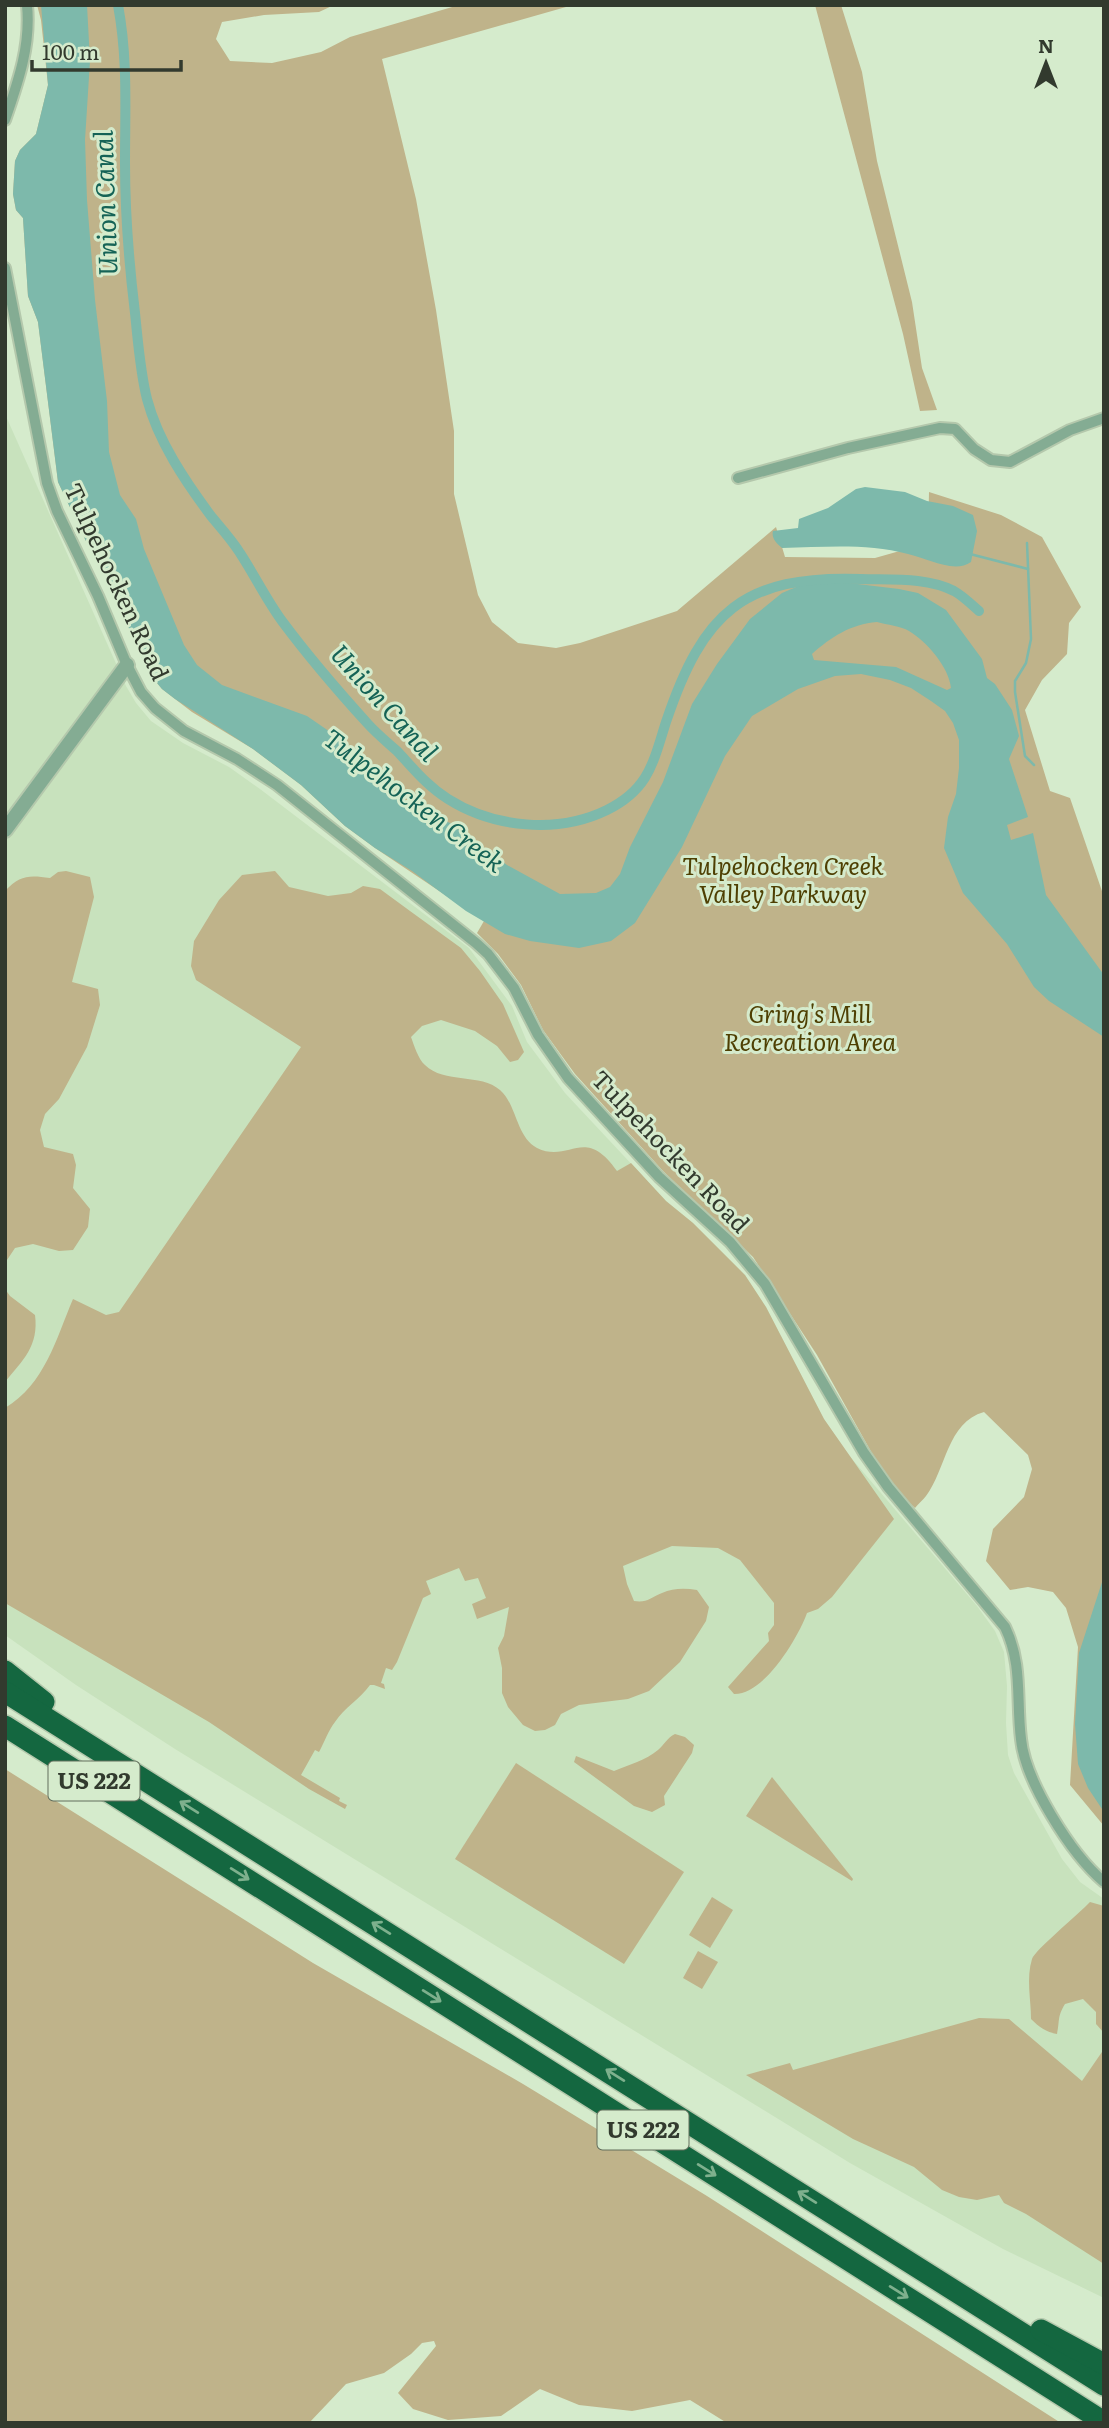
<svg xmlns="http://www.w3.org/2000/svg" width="1109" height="2428" viewBox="0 0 1109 2428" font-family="Literata,serif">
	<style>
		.built { fill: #c8e2bd }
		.green { fill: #bfb38a }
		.water { fill: #7db9ab; fill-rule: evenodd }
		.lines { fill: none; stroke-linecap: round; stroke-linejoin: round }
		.stream { stroke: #7db9ab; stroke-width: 2.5 }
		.canal { stroke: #7db9ab; stroke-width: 10 }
		.minor-casing { stroke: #b4c8ac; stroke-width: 14 }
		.tertiary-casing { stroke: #b4c8ac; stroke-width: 18 }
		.motorway-casing { stroke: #b4c8ac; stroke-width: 24 }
		.minor { stroke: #84ac93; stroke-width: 10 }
		.tertiary { stroke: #84ac93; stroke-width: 14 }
		.motorway { stroke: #146740; stroke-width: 21 }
		.oneway { stroke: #7eb08d }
		.labels { text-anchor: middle; stroke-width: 6; stroke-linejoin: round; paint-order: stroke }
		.shield { fill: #d5ebcc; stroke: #636f5d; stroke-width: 2 }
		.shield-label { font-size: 23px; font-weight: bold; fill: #323a2e }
		.street-label { font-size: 24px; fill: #323a2e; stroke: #d5ebcc }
		.park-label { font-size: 24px; font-style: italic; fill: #4e3f02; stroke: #d5ebcc }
		.water-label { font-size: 26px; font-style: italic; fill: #156356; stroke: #d5ebcc }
	</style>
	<rect width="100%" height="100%" fill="#d5ebcc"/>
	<path class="built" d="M5,414L126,686L136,703L151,721L183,743L229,767L260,789L469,948L512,1006L527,1042L565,1093L666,1201L693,1223L745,1275L766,1307L824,1419L847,1453L977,1606L995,1631L1004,1652L1007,1686L1006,1723L1008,1755L1014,1773L1062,1859L1080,1882L1104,1899V2298L1003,2249L850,2163L175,1749L76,1685L5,1635Z"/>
	<g class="green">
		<path d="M37,5H334L319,12L264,15L222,22L216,39L230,61L272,63L321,52L350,37L459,5H573L382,59L416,199L436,310L454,431V494L478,595L492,622L518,643L556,648L580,643L677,611L776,527L785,557L875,558L928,543L929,492L1001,515L1042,537L1081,607L1069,623L1067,654L1042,680L1025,710L1050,791L1070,798L1104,897V1826L1070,1785L1078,1647L1066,1608L1053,1592L1028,1587L1010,1590L986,1561L993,1529L1024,1497L1032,1469L1028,1455L984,1412C947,1422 946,1470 926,1496C923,1500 918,1504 915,1508L899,1494L874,1457L817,1355L753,1257L663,1171L575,1074L543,1030L521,985L498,954L477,933L484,921L375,848L345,826L301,785L253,749L192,712L162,689L152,677L139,652L107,577L94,558L58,482L38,322L28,296L23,218L16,210L13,194L15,161L20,150L36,134L48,85L41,20Z"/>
		<path d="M815,5H841L862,72L877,161L912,302L922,368L937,410L920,411L903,334Z"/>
		<path d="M66,871L90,877L94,897L72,982L98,989L100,1005L87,1047L59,1099L45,1114L40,1130L44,1147L73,1154L76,1165L73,1188L90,1209L88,1227L73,1250L59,1251L33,1244L15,1248L5,1263V891C20,875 29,875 50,878L58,872Z"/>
		<path d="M275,871L289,887L328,896L351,893L363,886L380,889L410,911L461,948L480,971L503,1004L524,1052L518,1060L510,1062L497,1046L475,1031L441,1020L422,1026L411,1037C414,1045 418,1059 425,1065C444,1084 481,1073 500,1090C517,1105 516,1137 537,1148C570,1164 584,1124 617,1171L631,1163L666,1201L693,1223L745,1275L766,1307L824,1419L894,1519L832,1597L818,1609L807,1613C798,1638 764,1695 734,1694L728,1687L769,1641L768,1633L774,1625V1603L740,1560L718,1548L672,1546L623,1566L627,1584L634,1601C647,1603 650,1598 662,1593C673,1588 685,1588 697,1590L709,1607L706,1621L680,1662L649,1691L628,1699L579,1705L561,1714L555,1725L545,1730L535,1731L523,1725L508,1707L502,1693V1668L498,1648L504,1636L509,1607L477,1619L472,1604L486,1598L478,1578L465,1581L459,1568L426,1581L431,1594L423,1598L397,1662L392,1670L386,1668L381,1683L384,1684L385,1689L374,1685H370C360,1699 344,1708 335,1722C329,1729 324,1743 319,1752L315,1750L301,1775L340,1798L339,1801L347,1805L345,1809L309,1789L209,1722L5,1603V1408C45,1384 56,1339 73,1299L106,1315L119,1312L301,1047L196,980L191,966L194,941L219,900L242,875Z"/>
		<path d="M5,1289L10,1296L35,1315C39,1346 23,1360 5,1382Z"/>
		<path d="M675,1734L685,1737L694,1745L692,1753L664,1796L665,1805L652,1812L634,1806L574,1762L576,1756L614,1771C629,1765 646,1760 658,1750C665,1744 667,1738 675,1734Z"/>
		<path d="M516,1763L684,1872L624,1964L455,1859Z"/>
		<path d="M5,1769L313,1963L523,2084L707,2196L1061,2423H727L690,2400L632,2411L579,2405L540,2389L501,2416L448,2420L413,2409L398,2393L436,2346L434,2341L422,2343L411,2354L384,2373L346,2384L309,2423H5Z"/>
		<path d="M772,1777L853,1879L852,1881L746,1816Z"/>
		<path d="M712,1897L733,1910L710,1948L689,1935Z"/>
		<path d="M1090,1902L1104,1906V2033L1096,2024V2012L1083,1999L1065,2004C1057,2017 1060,2020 1057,2034C1046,2032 1039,2027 1031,2019C1031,2000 1026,1978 1032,1959C1035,1950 1080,1913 1090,1902Z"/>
		<path d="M698,1951L718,1962L702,1989L683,1978Z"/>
		<path d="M979,2018L1009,2019L1082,2081L1104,2049V2264L1026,2214L1004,2203L999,2195L977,2200L959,2197L942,2190L914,2167L853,2139L746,2075L790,2063L793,2070Z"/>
	</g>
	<g class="water">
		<path d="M41,5H87L90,61L85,140L87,200L95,300L107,401L109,452L120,495L136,519L144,549L184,645L197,665L222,685L307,716L336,736L370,775L417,809L450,823L507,865L560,894L596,893L610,887L620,874L630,847L663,782L692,704L717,664L750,619L782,593L801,585L841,582L899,589L918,593L946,610L982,659L987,678L995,684L1012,710L1019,736L1009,759L1028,817L1007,825L1011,840L1033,833L1046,895L1104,975V1037L1049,1001L1034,987L1007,944L963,893L944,848L948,817L956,794L959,768V740L953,723L945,711L931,701L911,688L890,680L861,674L835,676L798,689L752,716L725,756L682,847L635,923L611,941L579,948L530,941L505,934L466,911L412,871L375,848L345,826L301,785L253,749L175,699L162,689L152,677L139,652L107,577L94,558L58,482L38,322L28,296L23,218L16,210L13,194L15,161L20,150L36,134L48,85ZM877,622C887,625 901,626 909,631C927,642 949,667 951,688L947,690L896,667L814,660L812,654C831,637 851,624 877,622Z"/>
		<path d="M865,487L905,492L927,501L953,506L973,515L977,531L971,562C954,574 927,558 908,554C867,543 825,547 782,548C777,544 771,538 773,531L798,528L799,519L828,508L856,489Z"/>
		<path d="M1104,1576V1812L1088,1788L1078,1764L1075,1724L1079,1653Z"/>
	</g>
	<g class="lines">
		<g class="stream">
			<path d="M1027,543L1031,639L1026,663L1015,681V692L1025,756L1034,765"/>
			<path d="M970,554L1028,569"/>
		</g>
		<path class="canal" d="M118,5C128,59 125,108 125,163C125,213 129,263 135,313C138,341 140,371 147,399C158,441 185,481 211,516C221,528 232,540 240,553C255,576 266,599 282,621C308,656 338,691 368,724C377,734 387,742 397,751C413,768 427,786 448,799C494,828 558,834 607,810C649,789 653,763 666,722C703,612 743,575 861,579C891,580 927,577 954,591C963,596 971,604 979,611"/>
		<g class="minor-casing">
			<g id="minor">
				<path d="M5,120C18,82 31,46 27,5"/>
				<path d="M5,268L47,483L57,511L98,596L127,665L141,692L155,708L184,731L237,759L277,785L476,943L488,954L514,988L538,1035L568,1078L659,1177L730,1242L765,1284L864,1453L888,1487L1005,1627C1023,1664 1016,1700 1021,1739C1025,1781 1071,1854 1104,1882"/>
				<path d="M738,478L848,448L940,428L955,429L974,449L991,460L1010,462L1070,430L1104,418"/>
			</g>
		</g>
		<g class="tertiary-casing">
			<path id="tertiary" d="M5,830L127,665"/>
		</g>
		<g class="motorway-casing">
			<g id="motorway">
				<path d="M5,1671L44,1702"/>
				<path d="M5,1692L1104,2385"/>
				<path d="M5,1726L1104,2422"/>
				<path d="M1041,2330L1104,2364"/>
			</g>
		</g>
		<use href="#minor" class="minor"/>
		<use href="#tertiary" class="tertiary"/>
		<use href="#motorway" class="motorway"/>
	</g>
	<defs><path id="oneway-shaft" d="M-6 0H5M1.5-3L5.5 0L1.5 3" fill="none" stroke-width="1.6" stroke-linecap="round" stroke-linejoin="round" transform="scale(1.75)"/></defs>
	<g class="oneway">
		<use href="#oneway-shaft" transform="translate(189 1807) rotate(-148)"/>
		<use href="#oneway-shaft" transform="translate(240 1874) rotate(32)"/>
		<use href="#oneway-shaft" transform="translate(381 1928) rotate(-148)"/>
		<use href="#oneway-shaft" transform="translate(432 1996) rotate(32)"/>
		<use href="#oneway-shaft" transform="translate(615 2075) rotate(-148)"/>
		<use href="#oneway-shaft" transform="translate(707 2170) rotate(32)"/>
		<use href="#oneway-shaft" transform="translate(807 2197) rotate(-148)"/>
		<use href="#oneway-shaft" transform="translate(899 2292) rotate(32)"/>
	</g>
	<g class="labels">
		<g class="shield">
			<rect x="48.5" y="1761.5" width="91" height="39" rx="5"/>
			<rect x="597.5" y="2110.5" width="91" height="39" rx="5"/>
		</g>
		<g class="shield-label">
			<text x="94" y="1789">US 222</text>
			<text x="643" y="2138">US 222</text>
		</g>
		<g class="street-label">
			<text transform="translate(116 582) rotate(65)" y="8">Tulpehocken Road</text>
			<text transform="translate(670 1152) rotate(46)" y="8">Tulpehocken Road</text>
		</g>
		<g class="park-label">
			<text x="783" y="875">Tulpehocken Creek<tspan x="783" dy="28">Valley Parkway</tspan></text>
			<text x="810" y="1023">Gring's Mill<tspan x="810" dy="28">Recreation Area</tspan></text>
		</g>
		<g class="water-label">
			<text transform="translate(106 203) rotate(-92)" y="9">Union Canal</text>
			<text transform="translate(384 703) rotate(48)" y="9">Union Canal</text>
			<text transform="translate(414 801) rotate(37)" y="9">Tulpehocken Creek</text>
		</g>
	</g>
	<rect width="1109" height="2428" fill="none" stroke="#323a2e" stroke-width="14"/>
	<g transform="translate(1046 63)" stroke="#d5ebcc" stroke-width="5" paint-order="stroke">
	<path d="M0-5L12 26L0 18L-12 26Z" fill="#323a2e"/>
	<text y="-10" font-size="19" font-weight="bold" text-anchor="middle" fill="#323a2e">N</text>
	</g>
	<path d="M32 60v10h149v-10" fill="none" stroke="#323a2e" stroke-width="3.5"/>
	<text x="42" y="60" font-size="21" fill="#323a2e" stroke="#d5ebcc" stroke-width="5" paint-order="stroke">100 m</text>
</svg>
